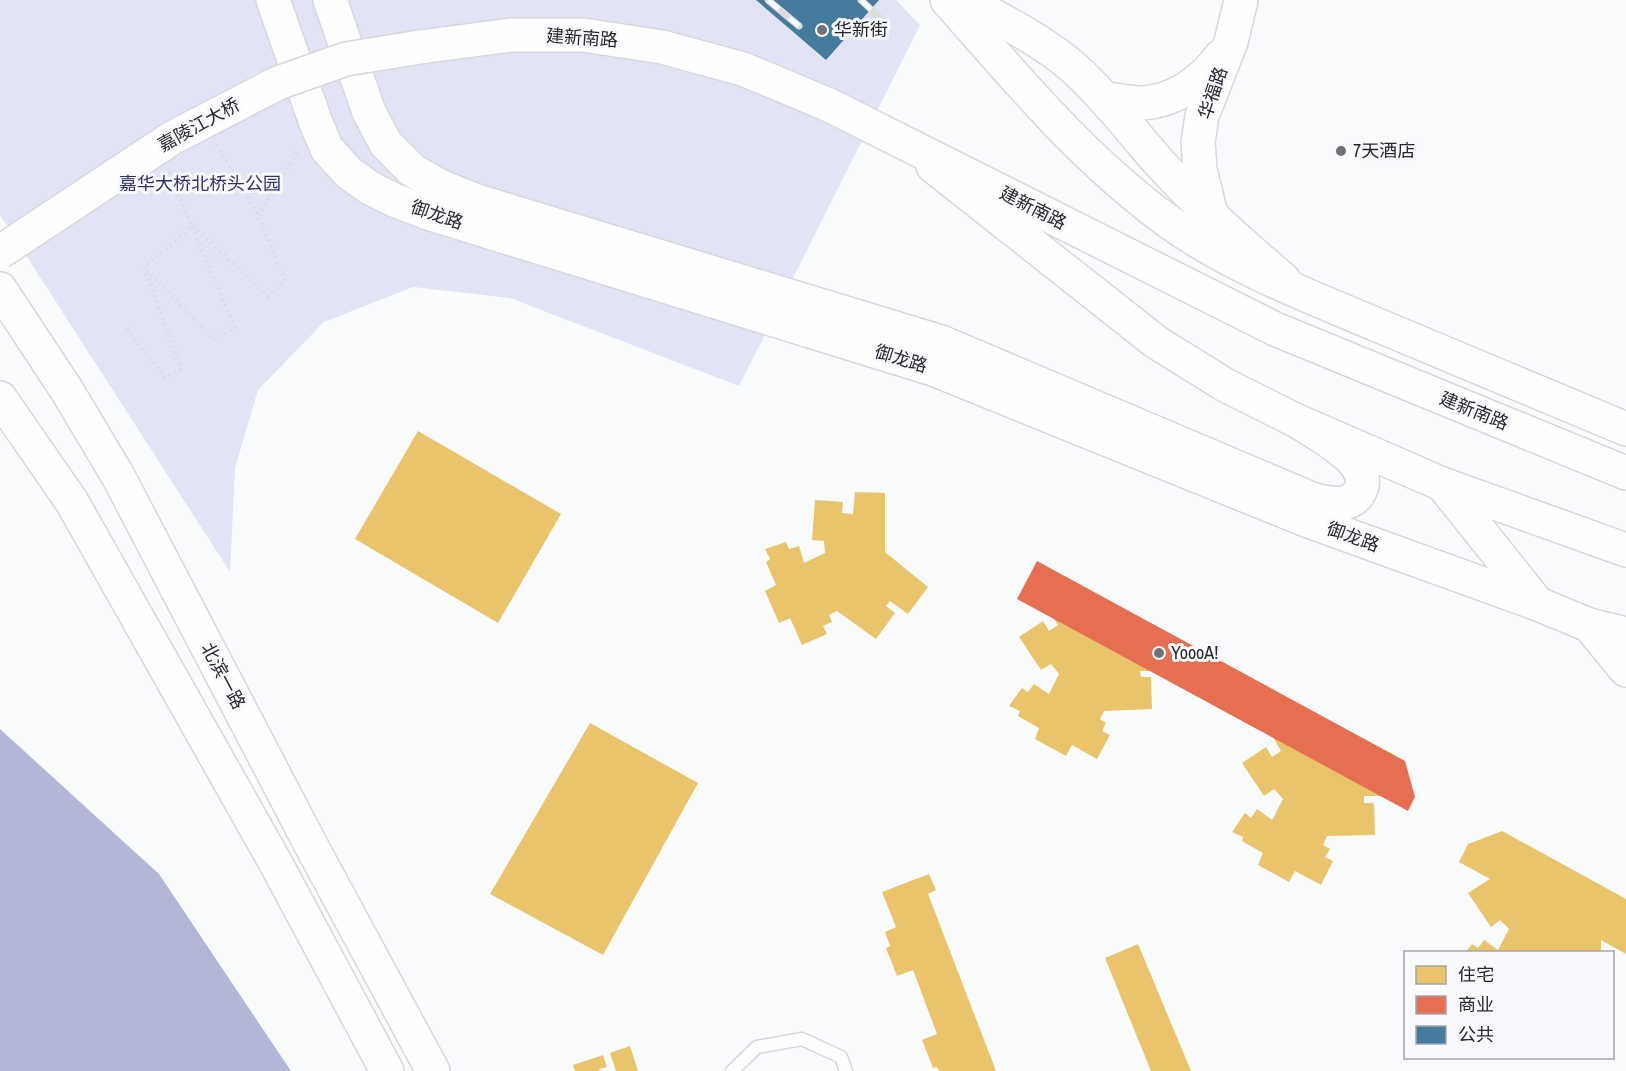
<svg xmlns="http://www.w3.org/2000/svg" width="1626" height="1071" viewBox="0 0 1626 1071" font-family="'Archivo Narrow','Noto Sans SC',sans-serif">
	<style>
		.green { fill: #e2e4f6 }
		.water { fill: #b4b6d9 }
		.homes { fill: #e9c46a }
		.shops { fill: #e76f51 }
		.public { fill: #457b9d }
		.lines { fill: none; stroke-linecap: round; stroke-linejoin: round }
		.lane-casing { stroke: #d7d8dd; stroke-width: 15 }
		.secondary-casing { stroke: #d7d8dd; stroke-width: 36 }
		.primary-casing { stroke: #d7d8dd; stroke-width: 36 }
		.path { stroke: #dbdbdc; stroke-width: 4; stroke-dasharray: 1.5 4.5; stroke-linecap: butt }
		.lane { stroke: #fefeff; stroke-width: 12 }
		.secondary { stroke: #fefeff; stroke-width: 33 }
		.primary { stroke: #fefeff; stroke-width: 33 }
		.rail-casing { stroke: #ddddde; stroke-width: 7 }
		.rail { stroke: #f9fafe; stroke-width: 4.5; stroke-dasharray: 14; stroke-linecap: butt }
		.primary-bridge-casing { stroke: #d7d8dd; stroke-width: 36; stroke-linecap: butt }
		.primary-bridge { stroke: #fefeff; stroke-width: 33 }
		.poi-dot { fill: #707176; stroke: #f9fafe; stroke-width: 2 }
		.labels { text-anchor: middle; stroke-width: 6; stroke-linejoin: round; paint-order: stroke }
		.poi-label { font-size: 18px; fill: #26262e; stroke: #f9fafe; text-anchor: start }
		.street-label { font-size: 18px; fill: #26262e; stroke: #f9fafe }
		.park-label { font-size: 18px; fill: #312f6b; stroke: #f9fafe }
	</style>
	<rect width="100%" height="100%" fill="#fafbfd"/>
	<path class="green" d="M0,0H896L920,25L739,386L510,298L413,287L324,322L258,390L235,468L230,572L0,215Z"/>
	<path class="water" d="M0,729L159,874L291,1071H0Z"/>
	<g class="homes">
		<path d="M418,431L561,514L498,623L355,539Z"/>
		<path d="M855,492L885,493V552L928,587L908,614L890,601L886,606L895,613L876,639L837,611L829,615L832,622L823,626L827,634L802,645L790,618L779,623L765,591L776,585L766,562L770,559L765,549L786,542L789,549L799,546L804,563L825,553L824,541L812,540L815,500L843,502L842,513L853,514Z"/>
		<path d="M1072,607L1098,643L1150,650L1149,671H1140L1141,677H1151L1152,709L1104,711L1100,719L1106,723L1102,731L1110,735L1097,759L1072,745L1066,756L1035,739L1039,728L1018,716L1020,711L1009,706L1022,688L1028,692L1034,684L1049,694L1059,674L1051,664L1041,670L1019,637L1043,621L1049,631L1058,625L1054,619Z"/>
		<path d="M590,723L698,783L603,955L490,894Z"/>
		<path d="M1293,724L1327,767L1381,772V796H1364V803H1374L1375,835L1327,836L1323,845L1330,849L1325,857L1333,861L1321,885L1295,871L1289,882L1258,865L1263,853L1242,841L1243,837L1232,832L1245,813L1251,818L1257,809L1272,820L1283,799L1274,789L1264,796L1242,763L1266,747L1272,757L1281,751L1273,737Z"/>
		<path d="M1502,831L1626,899V954L1601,940V952H1466L1472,944L1478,948L1484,940L1498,950L1509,929L1500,920L1491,927L1468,893L1490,879L1459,862L1468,844Z"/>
		<path d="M929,874L936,890L928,894L996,1071H939L937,1067L933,1068L922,1040L937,1034L913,970L897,976L886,948L890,946L885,932L896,927L882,892Z"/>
		<path d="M1138,944L1191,1071H1151L1105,958Z"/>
		<path d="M630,1046L638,1071H616L610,1053Z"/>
		<path d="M603,1055L607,1067L599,1069L600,1071H575L573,1065Z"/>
	</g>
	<path class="shops" d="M1037,561L1405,761L1415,797L1408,811L1017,599Z"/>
	<path class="public" d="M756,0H879L826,60Z"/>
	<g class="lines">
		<g class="lane-casing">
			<path id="lane" d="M732,1071L757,1047L802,1039L841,1057L846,1071"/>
		</g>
		<g class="secondary-casing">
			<g id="secondary">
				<path d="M273,0L316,123L327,149L349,173L370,188L394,200L431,214L933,369L1306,520L1538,604L1589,625L1626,634"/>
				<path d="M330,0L369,112L386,144L412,170L442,187L477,201L941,342L1314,500C1330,503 1351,509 1360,491C1375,463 1317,434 1297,421"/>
				<path d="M965,0C1002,21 1042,40 1074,68C1105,96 1130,129 1157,160C1196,203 1239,242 1284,280"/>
				<path d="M1105,99C1117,100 1130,103 1143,103C1175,101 1203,81 1221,56"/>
				<path d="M933,166L1156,342L1225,385L1297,421L1442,484L1626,550"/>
				<path d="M1211,214L1200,170L1198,142L1202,116L1231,42L1241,0"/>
				<path d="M1442,484L1538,604"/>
				<path d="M1589,625L1626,670"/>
			</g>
		</g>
		<g class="primary-casing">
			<g id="primary">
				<path d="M947,0C1017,79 1085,162 1172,224C1233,267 1306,295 1375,324C1458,359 1542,394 1626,429"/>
				<path d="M420,47L511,35H583L662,47L743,69L829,105L1275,329L1626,473"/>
				<path d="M0,289L66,389L118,476L313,849L433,1071"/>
				<path d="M0,398L72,502L274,860L387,1071"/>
			</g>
		</g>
		<g class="path">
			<path d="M258,215L298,151"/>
			<path d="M147,270L213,339L235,328L169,172"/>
			<path d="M127,329L164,377L181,369L144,267L193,226L268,296L285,281L258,215L217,145"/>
		</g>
		<use href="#lane" class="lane"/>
		<use href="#secondary" class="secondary"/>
		<use href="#primary" class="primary"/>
		<g class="rail-casing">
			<g id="rail">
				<path d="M768,0L799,26"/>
				<path d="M861,0L881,19"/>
			</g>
		</g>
		<use href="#rail" class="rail"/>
		<g class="primary-bridge-casing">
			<path id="primary-bridge" d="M0,252L172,138L278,83L346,59L420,47"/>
		</g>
		<use href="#primary-bridge" class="primary-bridge"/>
	</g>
	<g class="poi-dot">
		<circle cx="822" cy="30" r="6"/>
		<circle cx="1341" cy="151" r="6"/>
		<circle cx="1159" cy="653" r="6"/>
	</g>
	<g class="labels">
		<g class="poi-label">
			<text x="834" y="36">华新街</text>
			<text x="1353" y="157">7天酒店</text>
			<text x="1171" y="659">YoooA!</text>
		</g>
		<g class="street-label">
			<text transform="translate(582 38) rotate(4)" y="6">建新南路</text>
			<text transform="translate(1213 93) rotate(-71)" y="6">华福路</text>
			<text transform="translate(199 125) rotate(-29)" y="6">嘉陵江大桥</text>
			<text transform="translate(1033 208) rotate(27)" y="6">建新南路</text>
			<text transform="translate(437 215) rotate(19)" y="6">御龙路</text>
			<text transform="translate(901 359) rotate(17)" y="6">御龙路</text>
			<text transform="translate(1474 411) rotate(22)" y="6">建新南路</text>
			<text transform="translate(1353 537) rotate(20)" y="6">御龙路</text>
			<text transform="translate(223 676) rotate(62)" y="6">北滨一路</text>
		</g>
		<g class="park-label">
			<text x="200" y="190">嘉华大桥北桥头公园</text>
		</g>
	</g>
	<rect x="1404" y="951" width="210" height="108" fill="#f9fafe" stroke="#a5a5ab" stroke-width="1.5"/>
	<rect x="1416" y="966" width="30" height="18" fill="#e9c46a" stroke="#a5a5ab" stroke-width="1.5"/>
	<text x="1458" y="981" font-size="18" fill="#26262e">住宅</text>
	<rect x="1416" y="996" width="30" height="18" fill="#e76f51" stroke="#a5a5ab" stroke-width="1.5"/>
	<text x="1458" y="1011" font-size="18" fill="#26262e">商业</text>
	<rect x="1416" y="1026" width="30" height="18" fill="#457b9d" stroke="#a5a5ab" stroke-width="1.5"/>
	<text x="1458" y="1041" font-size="18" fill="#26262e">公共</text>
</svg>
